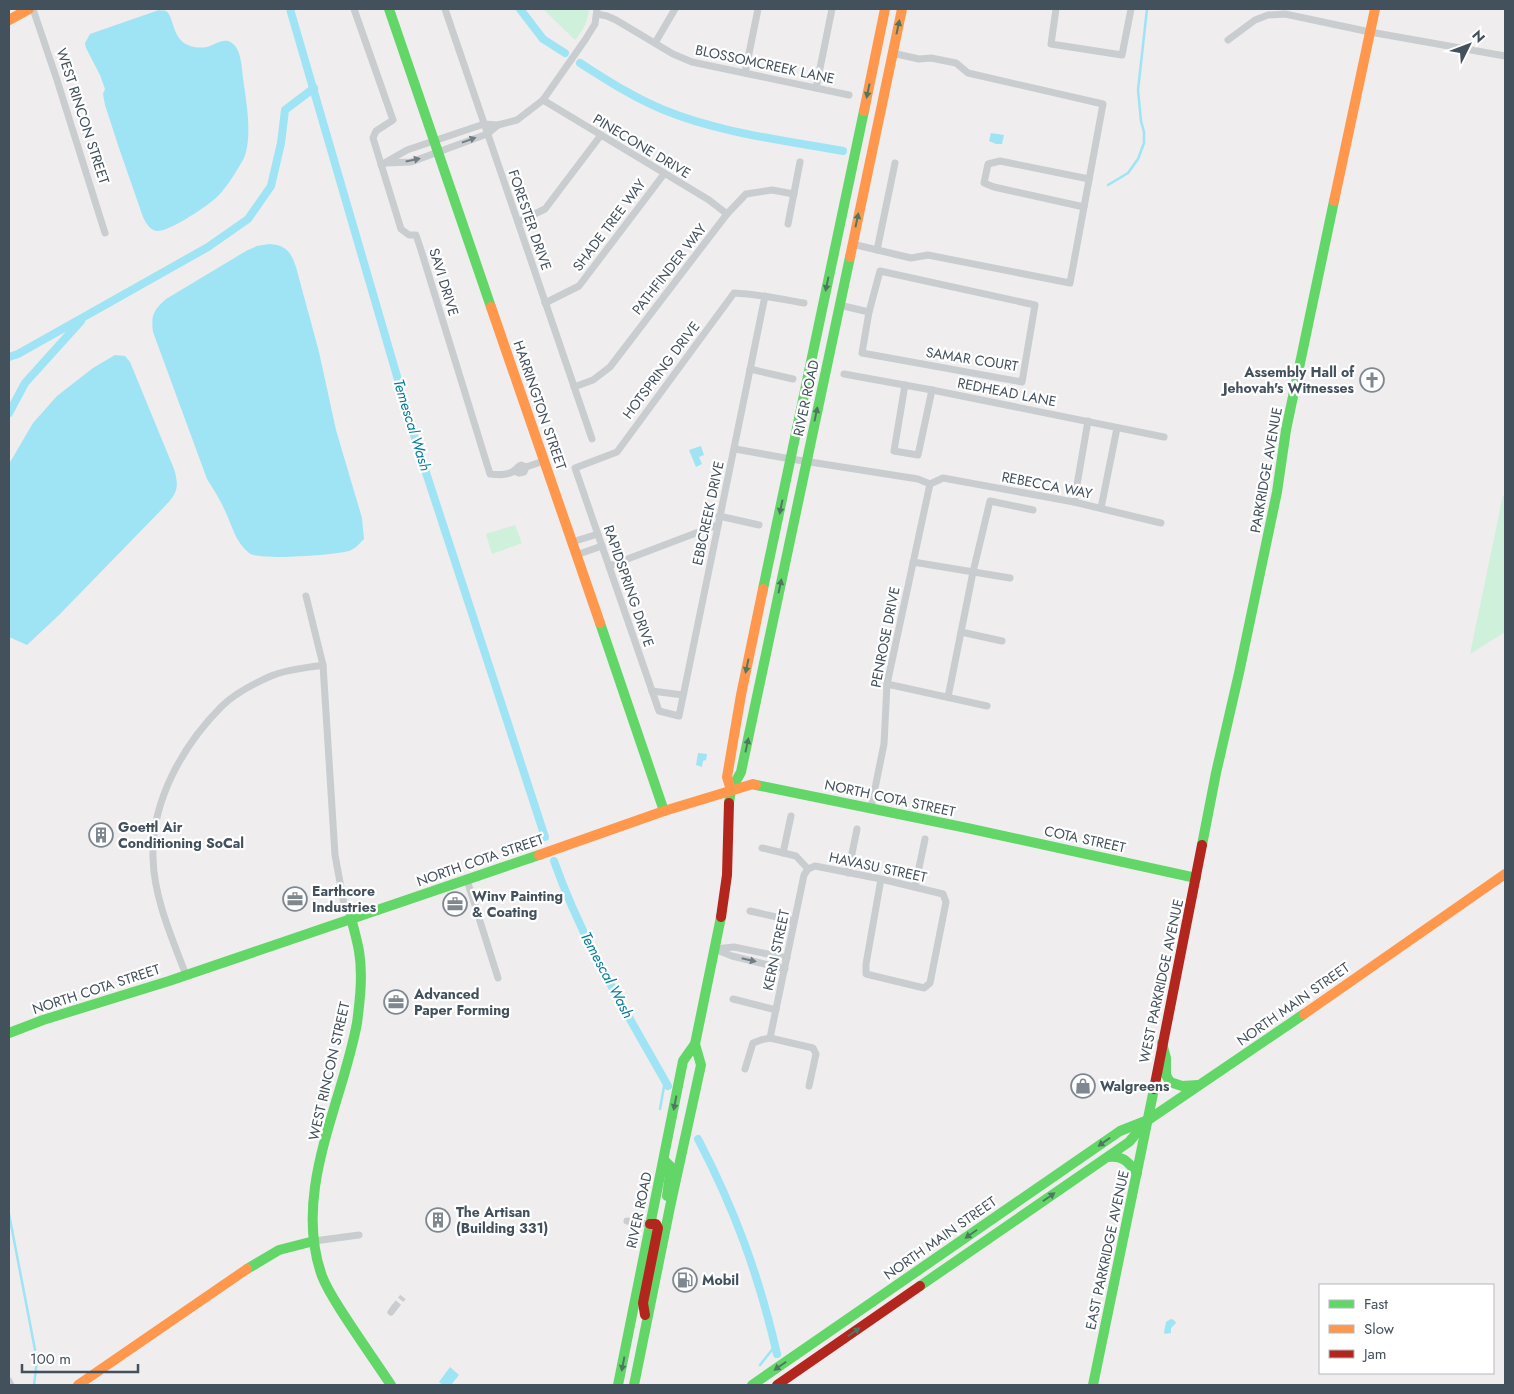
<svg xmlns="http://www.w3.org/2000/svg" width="1514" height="1394" viewBox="0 0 1514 1394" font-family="Jost,sans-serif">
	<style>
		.green { fill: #cff1db }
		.water { fill: #9ee4f4 }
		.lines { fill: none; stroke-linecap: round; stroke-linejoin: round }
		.stream { stroke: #9ee4f4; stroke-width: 2.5 }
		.canal { stroke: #9ee4f4; stroke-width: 8 }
		.street-tunnel { stroke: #cdced1; stroke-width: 7; stroke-dasharray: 7 3.5; stroke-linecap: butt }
		.street { stroke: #c9cdcf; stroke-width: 7 }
		.fast { stroke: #63d668; stroke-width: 10 }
		.slow { stroke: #ff974d; stroke-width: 10 }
		.jam { stroke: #b3261e; stroke-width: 10 }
		.oneway { fill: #4d7960 }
		.oneway2 { fill: #727c85 }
		.labels { text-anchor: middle; stroke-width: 4.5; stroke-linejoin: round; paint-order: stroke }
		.street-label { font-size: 14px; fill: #43515d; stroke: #fff }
		.poi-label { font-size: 14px; font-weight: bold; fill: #43515d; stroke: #fff; text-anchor: start }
		.water-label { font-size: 15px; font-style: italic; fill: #037e9a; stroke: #fff }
	</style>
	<rect width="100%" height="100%" fill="#efedee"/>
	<g class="green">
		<path d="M543,9H589C588,21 583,30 575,40Z"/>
		<path d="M1503,495L1505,496V632L1470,654Z"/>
		<path d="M515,525L522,543L492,554L486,534Z"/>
	</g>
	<g class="water">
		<path d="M159,10C161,11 164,10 166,11C174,16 172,39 188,45C194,48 201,48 207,47C215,45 224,37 232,43C241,49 242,68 243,78C246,100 253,137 244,158C238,169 227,187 218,196C209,205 168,233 156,231C149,229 146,223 143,217L119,148L105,105L103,94L105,89L100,75L86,48L85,43L90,34Z"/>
		<path d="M991,133L1004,135L1002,144H996L989,141Z"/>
		<path d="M269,244C286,245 291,252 296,267L319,352L336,430L362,518L364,539C359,544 355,549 349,551C334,555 259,561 249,553C235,541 233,528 226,513C221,501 214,490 207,479L153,332C151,315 153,311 166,299L246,251L257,246Z"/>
		<path d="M115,355L125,356L130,362L174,469C179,486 178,492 166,505L60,614L27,645L9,637V464L33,423L57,396L93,368Z"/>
		<path d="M701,446L704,455L699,457L702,464L696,467L689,450Z"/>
		<path d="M698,753L707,754L706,760L703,761L702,767L696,765Z"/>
		<path d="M1171,1319L1174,1320L1176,1323L1171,1328V1333L1165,1334L1164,1332L1166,1322Z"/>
		<path d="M450,1367L459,1375L451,1385H443L439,1382Z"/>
	</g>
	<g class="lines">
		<g class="stream">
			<path d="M1108,185L1128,173L1138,159L1144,143V132L1141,121L1138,90L1147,9"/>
			<path d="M660,1109L665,1081"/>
			<path d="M9,1214L37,1360L34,1385"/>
			<path d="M760,1365L775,1346"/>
		</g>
		<g class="canal">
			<path d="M290,9L417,445L545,837"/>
			<path d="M520,9L543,39L565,53"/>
			<path d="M580,63C607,80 634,98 664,110C720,133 783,140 843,151"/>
			<path d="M9,357L18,354L208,247L248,219L271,186L281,143L285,110L314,88"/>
			<path d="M9,413L25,383L81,321"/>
			<path d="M554,861C583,943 626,1011 668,1086"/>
			<path d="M698,1139C735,1210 759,1276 777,1354"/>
		</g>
		<path class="street-tunnel" d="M394,1308L403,1297"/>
		<g class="street">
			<path d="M33,9L57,80L105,233"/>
			<path d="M354,9L393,120L376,131L373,138L401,229L409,235H416L421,250L490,474C498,475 508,476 515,470C517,468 518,466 521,465L526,467"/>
			<path d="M445,9L592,439"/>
			<path d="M1056,9L1051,44L1122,55L1131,9"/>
			<path d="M597,14L607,16L616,20L673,54L692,62L849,95"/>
			<path d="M1228,40L1255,20L1268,15L1285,14L1370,32L1505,56"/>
			<path d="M655,43L675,9"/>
			<path d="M745,73L758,9"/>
			<path d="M816,88L832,9"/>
			<path d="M543,100L709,200L727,214"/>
			<path d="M386,163L411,162L487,134L498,125"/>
			<path d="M381,165L407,150L484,124L498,125L517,120L543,100L585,40L595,24L597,9"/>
			<path d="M1084,207L994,187L984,183L988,164L1000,161L1089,179"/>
			<path d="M518,222L545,209L601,135"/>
			<path d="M788,224L800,162"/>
			<path d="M852,244L911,258L928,255L1070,283L1103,104L968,73L956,63L931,58L919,59L892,53"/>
			<path d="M877,250L895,163"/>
			<path d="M880,271L1035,305L1022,382L862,353L869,312Z"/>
			<path d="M765,296C737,436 707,575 679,716L659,711L575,468L617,452L734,293C758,294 781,299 804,303"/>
			<path d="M545,303L579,286L664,174"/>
			<path d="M839,305L869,312"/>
			<path d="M750,369L793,379"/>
			<path d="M844,374L932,390L1164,437"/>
			<path d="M905,385L894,451L918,455L932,390"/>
			<path d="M574,387L593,380L610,367L727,214L746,194L772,190L794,194"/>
			<path d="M735,449L791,459L918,479L930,484L887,684L884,744L871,808"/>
			<path d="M514,471L519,473L524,472L526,467L544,461"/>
			<path d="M930,484L943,478L1074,502L1161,523"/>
			<path d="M1074,502L1088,421"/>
			<path d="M1101,508L1117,428"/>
			<path d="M719,516L759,525"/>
			<path d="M572,542L598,534"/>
			<path d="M576,555L602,546"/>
			<path d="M913,562L1010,578"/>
			<path d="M609,566L717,525"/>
			<path d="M306,596L323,665L335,855L344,904L351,918"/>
			<path d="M961,632L1002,641"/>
			<path d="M887,684L987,706"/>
			<path d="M652,691L683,695"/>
			<path d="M948,697L973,572L990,501L1033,510"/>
			<path d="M762,848L796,856L808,869"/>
			<path d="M783,853L791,816"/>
			<path d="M808,869L815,866L881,879L943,894L946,902L930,983L924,988L866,974V964L881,879"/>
			<path d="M848,873L857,829"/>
			<path d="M467,880L498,978"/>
			<path d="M915,887L925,839"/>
			<path d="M750,911L794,921"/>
			<path d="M714,949L734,947L787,958"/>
			<path d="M717,950L732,956L785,969"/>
			<path d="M186,975C172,938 154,898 153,858C151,801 183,745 222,706C235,693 255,683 271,676C287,669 306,668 323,665"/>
			<path d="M733,999L776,1010"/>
			<path d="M770,1038L804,875L808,869"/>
			<path d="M745,1069L753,1043L761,1040L770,1038L813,1048L816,1054L809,1086"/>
			<path d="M627,1221L650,1224"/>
			<path d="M314,1241L359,1235"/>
			<path d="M391,1312L394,1308"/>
			<path d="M9,1381L11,1385"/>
		</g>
		<g class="fast">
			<path d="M389,9L491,307"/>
			<path d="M763,589L864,111"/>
			<path d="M600,623L664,811"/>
			<path d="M756,785L967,828L1196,878"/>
			<path d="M729,803L731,790L741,772L850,257"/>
			<path d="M1202,845L1216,773L1239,673L1277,492L1286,430L1334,201"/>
			<path d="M351,918C354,929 357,940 359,951C363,974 360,1000 357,1023C342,1105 292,1192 322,1276C327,1289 335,1301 342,1312C358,1337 375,1361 391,1385"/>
			<path d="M9,1033L43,1020L169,981L539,855"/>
			<path d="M1162,1043L1166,1058V1075L1170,1082L1182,1086L1198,1085"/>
			<path d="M1108,1157C1123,1155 1128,1162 1137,1173"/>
			<path d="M664,1160L671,1167L667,1196"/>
			<path d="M247,1269L279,1250L314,1241"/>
			<path d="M920,1286L1129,1142L1146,1122"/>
			<path d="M618,1385L683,1061L695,1044L721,917"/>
			<path d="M634,1385L670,1207L701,1065L695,1044"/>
			<path d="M752,1385L1120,1131L1148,1120L1304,1014"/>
			<path d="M1093,1385L1154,1089"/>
		</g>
		<g class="slow">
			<path d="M9,20L29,9"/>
			<path d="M864,111L885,9"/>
			<path d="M1334,201L1375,9"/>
			<path d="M850,257L902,9"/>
			<path d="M491,307L600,623"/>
			<path d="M731,790L727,777L741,695L763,589"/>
			<path d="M539,855L664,811L753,784L756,785"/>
			<path d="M1304,1014L1505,874"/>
			<path d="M78,1385L247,1269"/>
		</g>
		<g class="jam">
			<path d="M721,917L727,875L729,803"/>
			<path d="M1154,1089L1202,845"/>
			<path d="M645,1315L643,1303L658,1228L656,1224H650"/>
			<path d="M777,1385L920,1286"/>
		</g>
	</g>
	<defs><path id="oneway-solid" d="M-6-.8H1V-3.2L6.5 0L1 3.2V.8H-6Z" transform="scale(1.25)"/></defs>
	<g class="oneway">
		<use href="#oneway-solid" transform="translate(898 27) rotate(-78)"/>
		<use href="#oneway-solid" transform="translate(868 91) rotate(102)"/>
		<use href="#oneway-solid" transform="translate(857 220) rotate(-78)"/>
		<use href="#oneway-solid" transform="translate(827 284) rotate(102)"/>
		<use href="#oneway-solid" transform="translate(816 414) rotate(-78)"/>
		<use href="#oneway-solid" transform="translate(781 507) rotate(102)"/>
		<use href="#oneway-solid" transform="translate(780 586) rotate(-78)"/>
		<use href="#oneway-solid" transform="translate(747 666) rotate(102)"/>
		<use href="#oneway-solid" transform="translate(747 745) rotate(-78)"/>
		<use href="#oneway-solid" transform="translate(675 1103) rotate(101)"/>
		<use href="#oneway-solid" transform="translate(1104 1142) rotate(145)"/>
		<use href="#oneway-solid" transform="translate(1049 1197) rotate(-35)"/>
		<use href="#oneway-solid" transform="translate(971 1234) rotate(145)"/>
		<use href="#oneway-solid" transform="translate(854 1332) rotate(-35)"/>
		<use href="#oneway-solid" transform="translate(623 1364) rotate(101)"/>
		<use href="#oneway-solid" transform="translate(780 1366) rotate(145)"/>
	</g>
	<g class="oneway2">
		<use href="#oneway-solid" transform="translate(469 140) rotate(-20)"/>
		<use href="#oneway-solid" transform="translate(413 160) rotate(-12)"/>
		<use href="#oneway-solid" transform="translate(749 960) rotate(13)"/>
	</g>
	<defs>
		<g id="church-ring" transform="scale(1.25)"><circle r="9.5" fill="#fff" stroke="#7f8890" stroke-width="1.5"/><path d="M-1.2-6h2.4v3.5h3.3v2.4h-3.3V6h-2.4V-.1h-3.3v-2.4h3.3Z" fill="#7f8890"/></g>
		<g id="building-ring" transform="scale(1.25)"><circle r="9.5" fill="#fff" stroke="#7f8890" stroke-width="1.5"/><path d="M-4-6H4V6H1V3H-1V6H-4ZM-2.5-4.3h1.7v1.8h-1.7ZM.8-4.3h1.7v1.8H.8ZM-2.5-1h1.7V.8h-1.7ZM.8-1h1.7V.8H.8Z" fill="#7f8890"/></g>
		<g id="office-ring" transform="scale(1.25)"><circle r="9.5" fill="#fff" stroke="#7f8890" stroke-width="1.5"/><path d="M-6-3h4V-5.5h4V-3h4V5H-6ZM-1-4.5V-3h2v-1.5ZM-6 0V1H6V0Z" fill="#7f8890"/></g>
		<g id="shop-ring" transform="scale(1.25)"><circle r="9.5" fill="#fff" stroke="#7f8890" stroke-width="1.5"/><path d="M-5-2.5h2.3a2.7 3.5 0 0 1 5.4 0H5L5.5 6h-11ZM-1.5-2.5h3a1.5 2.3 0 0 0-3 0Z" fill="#7f8890"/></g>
		<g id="fuel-ring" transform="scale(1.25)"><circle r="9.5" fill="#fff" stroke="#7f8890" stroke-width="1.5"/><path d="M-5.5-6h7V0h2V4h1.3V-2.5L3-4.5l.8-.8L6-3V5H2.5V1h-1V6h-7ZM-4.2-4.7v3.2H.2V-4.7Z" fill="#7f8890"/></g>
	</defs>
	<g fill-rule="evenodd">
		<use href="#church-ring" x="1372" y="380"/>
		<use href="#building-ring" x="101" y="835"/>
		<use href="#office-ring" x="295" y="899"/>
		<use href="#office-ring" x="455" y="904"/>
		<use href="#office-ring" x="396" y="1002"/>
		<use href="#shop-ring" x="1083" y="1086"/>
		<use href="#building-ring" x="438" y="1220"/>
		<use href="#fuel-ring" x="685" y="1280"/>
	</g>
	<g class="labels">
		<g class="street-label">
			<text transform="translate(765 64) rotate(12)" y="5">BLOSSOMCREEK LANE</text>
			<text transform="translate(83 116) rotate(72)" y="5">WEST RINCON STREET</text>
			<text transform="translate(642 146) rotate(31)" y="5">PINECONE DRIVE</text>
			<text transform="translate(530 220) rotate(71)" y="5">FORESTER DRIVE</text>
			<text transform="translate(609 225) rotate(-53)" y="5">SHADE TREE WAY</text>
			<text transform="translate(669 269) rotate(-52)" y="5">PATHFINDER WAY</text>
			<text transform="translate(444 282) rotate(73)" y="5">SAVI DRIVE</text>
			<text transform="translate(972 359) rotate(9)" y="5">SAMAR COURT</text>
			<text transform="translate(661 370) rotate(-53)" y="5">HOTSPRING DRIVE</text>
			<text transform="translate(1007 392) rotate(11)" y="5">REDHEAD LANE</text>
			<text transform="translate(806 398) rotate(-78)" y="5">RIVER ROAD</text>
			<text transform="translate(540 405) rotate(71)" y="5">HARRINGTON STREET</text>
			<text transform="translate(1266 470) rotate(-80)" y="5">PARKRIDGE AVENUE</text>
			<text transform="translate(1047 485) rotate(11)" y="5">REBECCA WAY</text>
			<text transform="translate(708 513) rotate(-78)" y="5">EBBCREEK DRIVE</text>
			<text transform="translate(629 586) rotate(71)" y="5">RAPIDSPRING DRIVE</text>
			<text transform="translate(885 637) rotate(-79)" y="5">PENROSE DRIVE</text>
			<text transform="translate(890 798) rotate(12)" y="5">NORTH COTA STREET</text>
			<text transform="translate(1085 839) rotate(12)" y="5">COTA STREET</text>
			<text transform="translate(480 860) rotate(-19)" y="5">NORTH COTA STREET</text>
			<text transform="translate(878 867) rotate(12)" y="5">HAVASU STREET</text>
			<text transform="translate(776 950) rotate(-78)" y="5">KERN STREET</text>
			<text transform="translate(1161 981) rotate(-78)" y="5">WEST PARKRIDGE AVENUE</text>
			<text transform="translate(96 989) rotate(-18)" y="5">NORTH COTA STREET</text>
			<text transform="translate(1293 1004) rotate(-35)" y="5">NORTH MAIN STREET</text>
			<text transform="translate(329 1071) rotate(-77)" y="5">WEST RINCON STREET</text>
			<text transform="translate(639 1210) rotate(-78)" y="5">RIVER ROAD</text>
			<text transform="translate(940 1238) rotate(-35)" y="5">NORTH MAIN STREET</text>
			<text transform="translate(1107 1250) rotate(-78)" y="5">EAST PARKRIDGE AVENUE</text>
		</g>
		<g class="poi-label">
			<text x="1354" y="377" text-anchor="end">Assembly Hall of<tspan x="1354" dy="16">Jehovah's Witnesses</tspan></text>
			<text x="118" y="832">Goettl Air<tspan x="118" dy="16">Conditioning SoCal</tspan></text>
			<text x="312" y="896">Earthcore<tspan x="312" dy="16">Industries</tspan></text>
			<text x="472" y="901">Winv Painting<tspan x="472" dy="16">&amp; Coating</tspan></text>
			<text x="414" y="999">Advanced<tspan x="414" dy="16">Paper Forming</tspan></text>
			<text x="1100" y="1091">Walgreens</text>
			<text x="456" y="1217">The Artisan<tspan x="456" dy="16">(Building 331)</tspan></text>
			<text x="702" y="1285">Mobil</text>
		</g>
		<g class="water-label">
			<text transform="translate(412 425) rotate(73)" y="5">Temescal Wash</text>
			<text transform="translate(607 975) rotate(62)" y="5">Temescal Wash</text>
		</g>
	</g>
	<rect width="1514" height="1394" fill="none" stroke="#43515d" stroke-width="20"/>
	<rect x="1319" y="1284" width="175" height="90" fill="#ffffff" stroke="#b4b9be"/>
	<rect x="1329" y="1300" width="25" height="8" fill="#63d668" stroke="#b4b9be"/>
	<text x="1364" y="1309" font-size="15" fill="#43515d">Fast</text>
	<rect x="1329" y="1325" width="25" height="8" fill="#ff974d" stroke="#b4b9be"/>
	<text x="1364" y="1334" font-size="15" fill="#43515d">Slow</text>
	<rect x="1329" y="1350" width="25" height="8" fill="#b3261e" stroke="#b4b9be"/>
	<text x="1364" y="1359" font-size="15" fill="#43515d">Jam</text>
	<g transform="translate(1469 45) rotate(48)" stroke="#ffffff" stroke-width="4" paint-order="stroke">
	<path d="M0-4L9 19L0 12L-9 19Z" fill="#43515d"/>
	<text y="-8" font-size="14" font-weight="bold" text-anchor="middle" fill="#43515d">N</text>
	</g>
	<path d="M22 1364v8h116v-8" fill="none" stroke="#43515d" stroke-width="2.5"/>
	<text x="30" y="1364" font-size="15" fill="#43515d" stroke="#ffffff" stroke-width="4" paint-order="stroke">100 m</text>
</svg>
